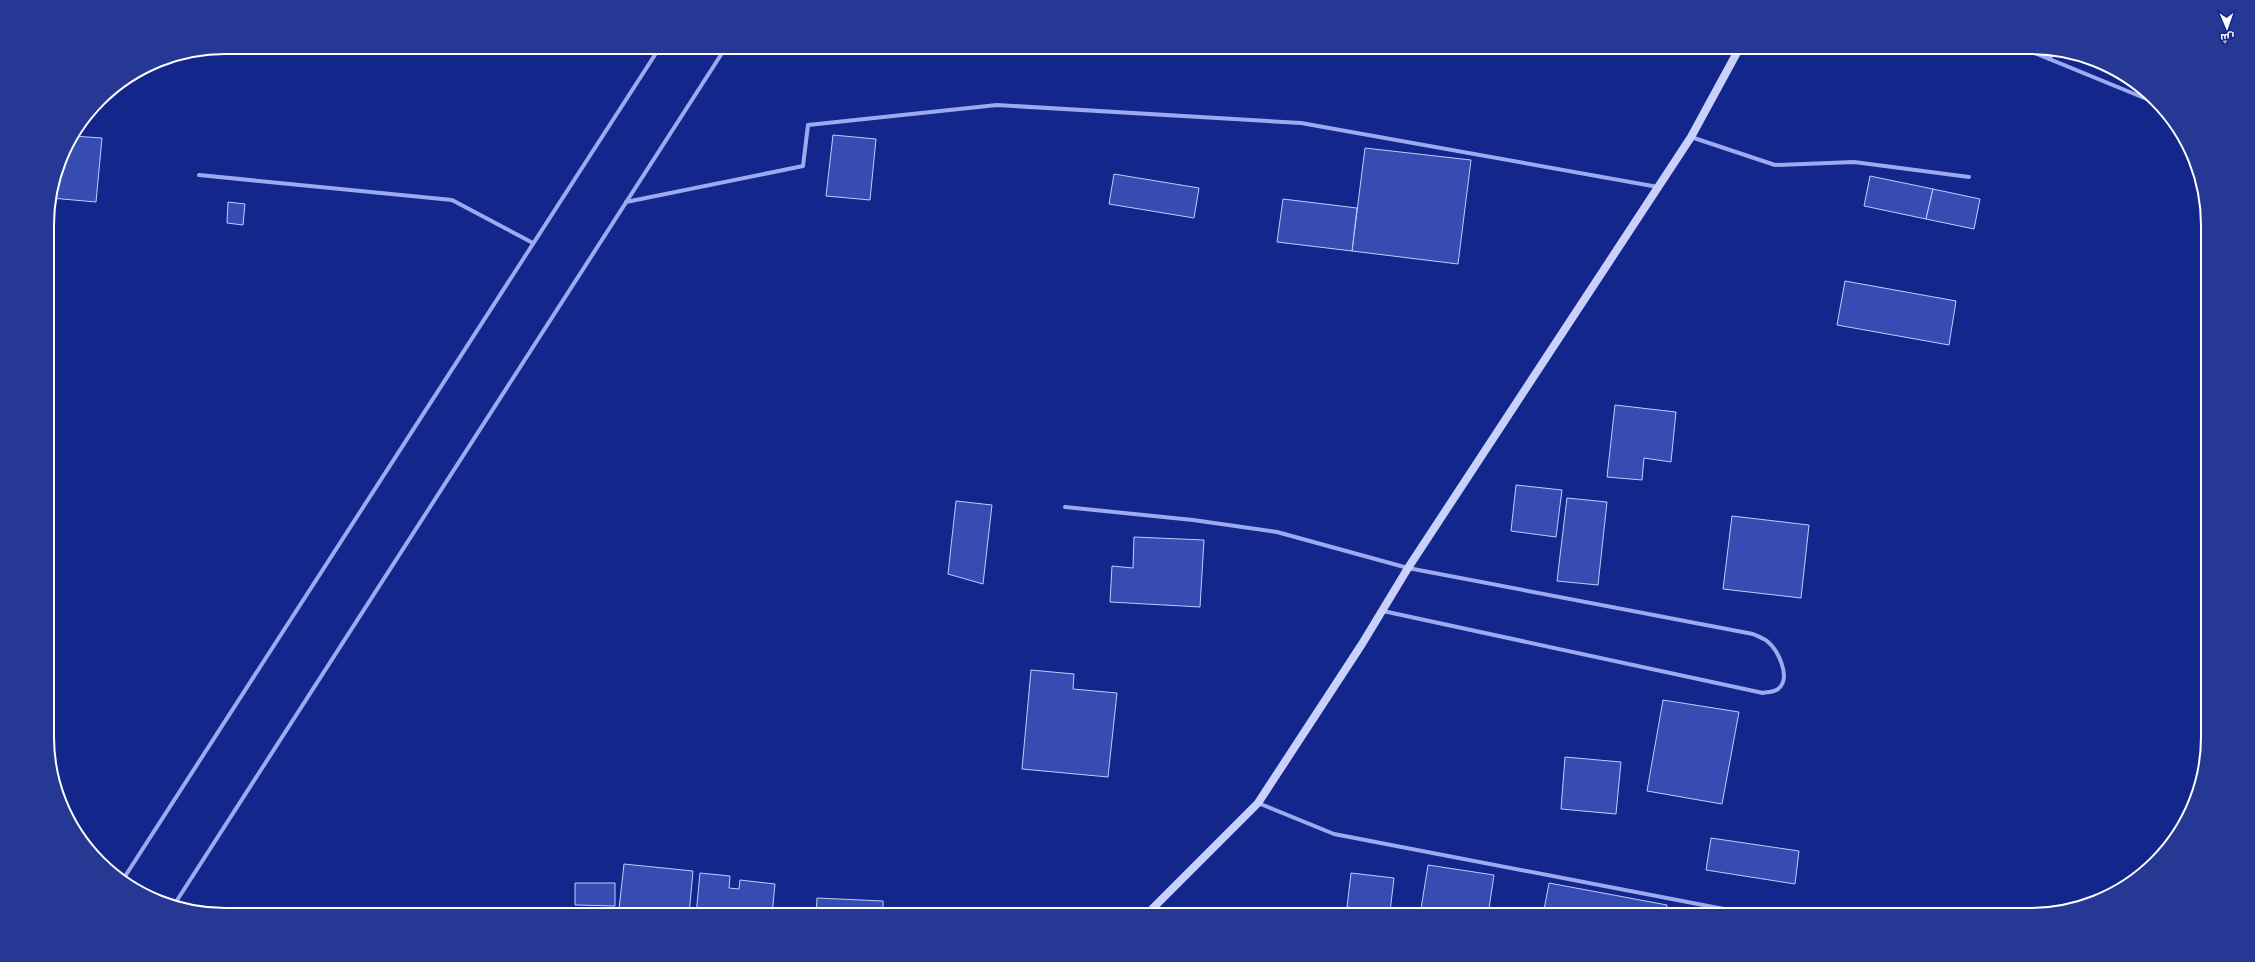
<svg xmlns="http://www.w3.org/2000/svg" width="2255" height="962" viewBox="0 0 2255 962" font-family="Signika,Cairo,sans-serif">
	<style>
		.building { fill: #364cb3; stroke: #c1ccfc }
		.lines { fill: none; stroke-linecap: round; stroke-linejoin: round }
		.street { stroke: #9baaf1; stroke-width: 4 }
		.secondary { stroke: #c9d1fb; stroke-width: 8 }
		.rim { fill: none; stroke: #fff; stroke-width: 2 }
	</style>
	<rect width="100%" height="100%" fill="#13268b"/>
	<g class="building">
		<path d="M1496,47H1605V53L1496,49Z"/>
		<path d="M833,135L876,139L870,200L826,196Z"/>
		<path d="M73,136L102,138L96,202L51,198L65,146Z"/>
		<path d="M1365,148L1471,160L1458,264L1352,251Z"/>
		<path d="M1114,174L1199,188L1194,218L1109,204Z"/>
		<path d="M1870,176L1933,189L1926,219L1864,206Z"/>
		<path d="M1933,189L1980,199L1974,229L1926,219Z"/>
		<path d="M1283,199L1357,208L1352,251L1277,242Z"/>
		<path d="M228,202L245,204L243,225L227,223Z"/>
		<path d="M1845,281L1956,301L1949,345L1837,325Z"/>
		<path d="M1615,405L1676,412L1671,462L1644,458L1642,480L1607,477Z"/>
		<path d="M1516,485L1562,490L1556,537L1511,531Z"/>
		<path d="M1567,498L1607,502L1598,585L1557,581Z"/>
		<path d="M956,501L992,505L983,584L948,574Z"/>
		<path d="M1732,516L1809,525L1801,598L1723,589Z"/>
		<path d="M1134,537L1204,540L1200,607L1110,602L1112,566L1133,568Z"/>
		<path d="M1031,670L1074,674L1073,689L1117,693L1108,777L1022,769Z"/>
		<path d="M1663,700L1739,712L1722,804L1647,791Z"/>
		<path d="M1565,757L1621,762L1616,814L1561,809Z"/>
		<path d="M1711,838L1799,851L1795,884L1706,870Z"/>
		<path d="M624,864L693,871L689,915L619,909Z"/>
		<path d="M1428,865L1494,875L1488,915H1420Z"/>
		<path d="M700,873L730,876L729,888L739,889L740,880L775,884L772,915H696Z"/>
		<path d="M1351,873L1394,878L1390,912L1347,907Z"/>
		<path d="M575,883H615V906L575,905Z"/>
		<path d="M1549,883L1667,905L1665,915H1543Z"/>
		<path d="M817,898L883,901V915H816Z"/>
	</g>
	<g class="lines">
		<g class="street">
			<path d="M2020,47L2159,104"/>
			<path d="M2049,59L2054,52"/>
			<path d="M1691,137L1775,165L1854,162L1969,177"/>
			<path d="M199,175L452,200L533,243"/>
			<path d="M626,202L803,166L808,125L997,105L1301,123L1658,187"/>
			<path d="M1065,507L1193,520L1277,532L1408,568L1753,634C1757,636 1763,638 1767,641C1778,650 1792,678 1778,689C1775,692 1768,692 1763,693L1383,611"/>
			<path d="M1258,803L1334,834L1755,915"/>
			<path d="M122,881L660,47"/>
			<path d="M174,905L726,47"/>
		</g>
		<path class="secondary" d="M1146,915L1258,803L1362,644L1408,568L1691,137L1740,47"/>
	</g>
	<path d="M0 0H2255V962H0ZM225 54H2030A171 171 0 0 1 2201 225V737A171 171 0 0 1 2030 908H225A171 171 0 0 1 54 737V225A171 171 0 0 1 225 54Z" fill="#263794" fill-rule="evenodd"/>
	<path class="rim" d="M225 54H2030A171 171 0 0 1 2201 225V737A171 171 0 0 1 2030 908H225A171 171 0 0 1 54 737V225A171 171 0 0 1 225 54Z"/>
	<g transform="translate(2227 28) rotate(178)" stroke="#13268b" stroke-width="3" paint-order="stroke">
	<path d="M0-3L7 15L0 10L-7 15Z" fill="#ffffff"/>
	<text y="-6" font-size="11" font-weight="bold" text-anchor="middle" fill="#ffffff">ش</text>
	</g>
</svg>
